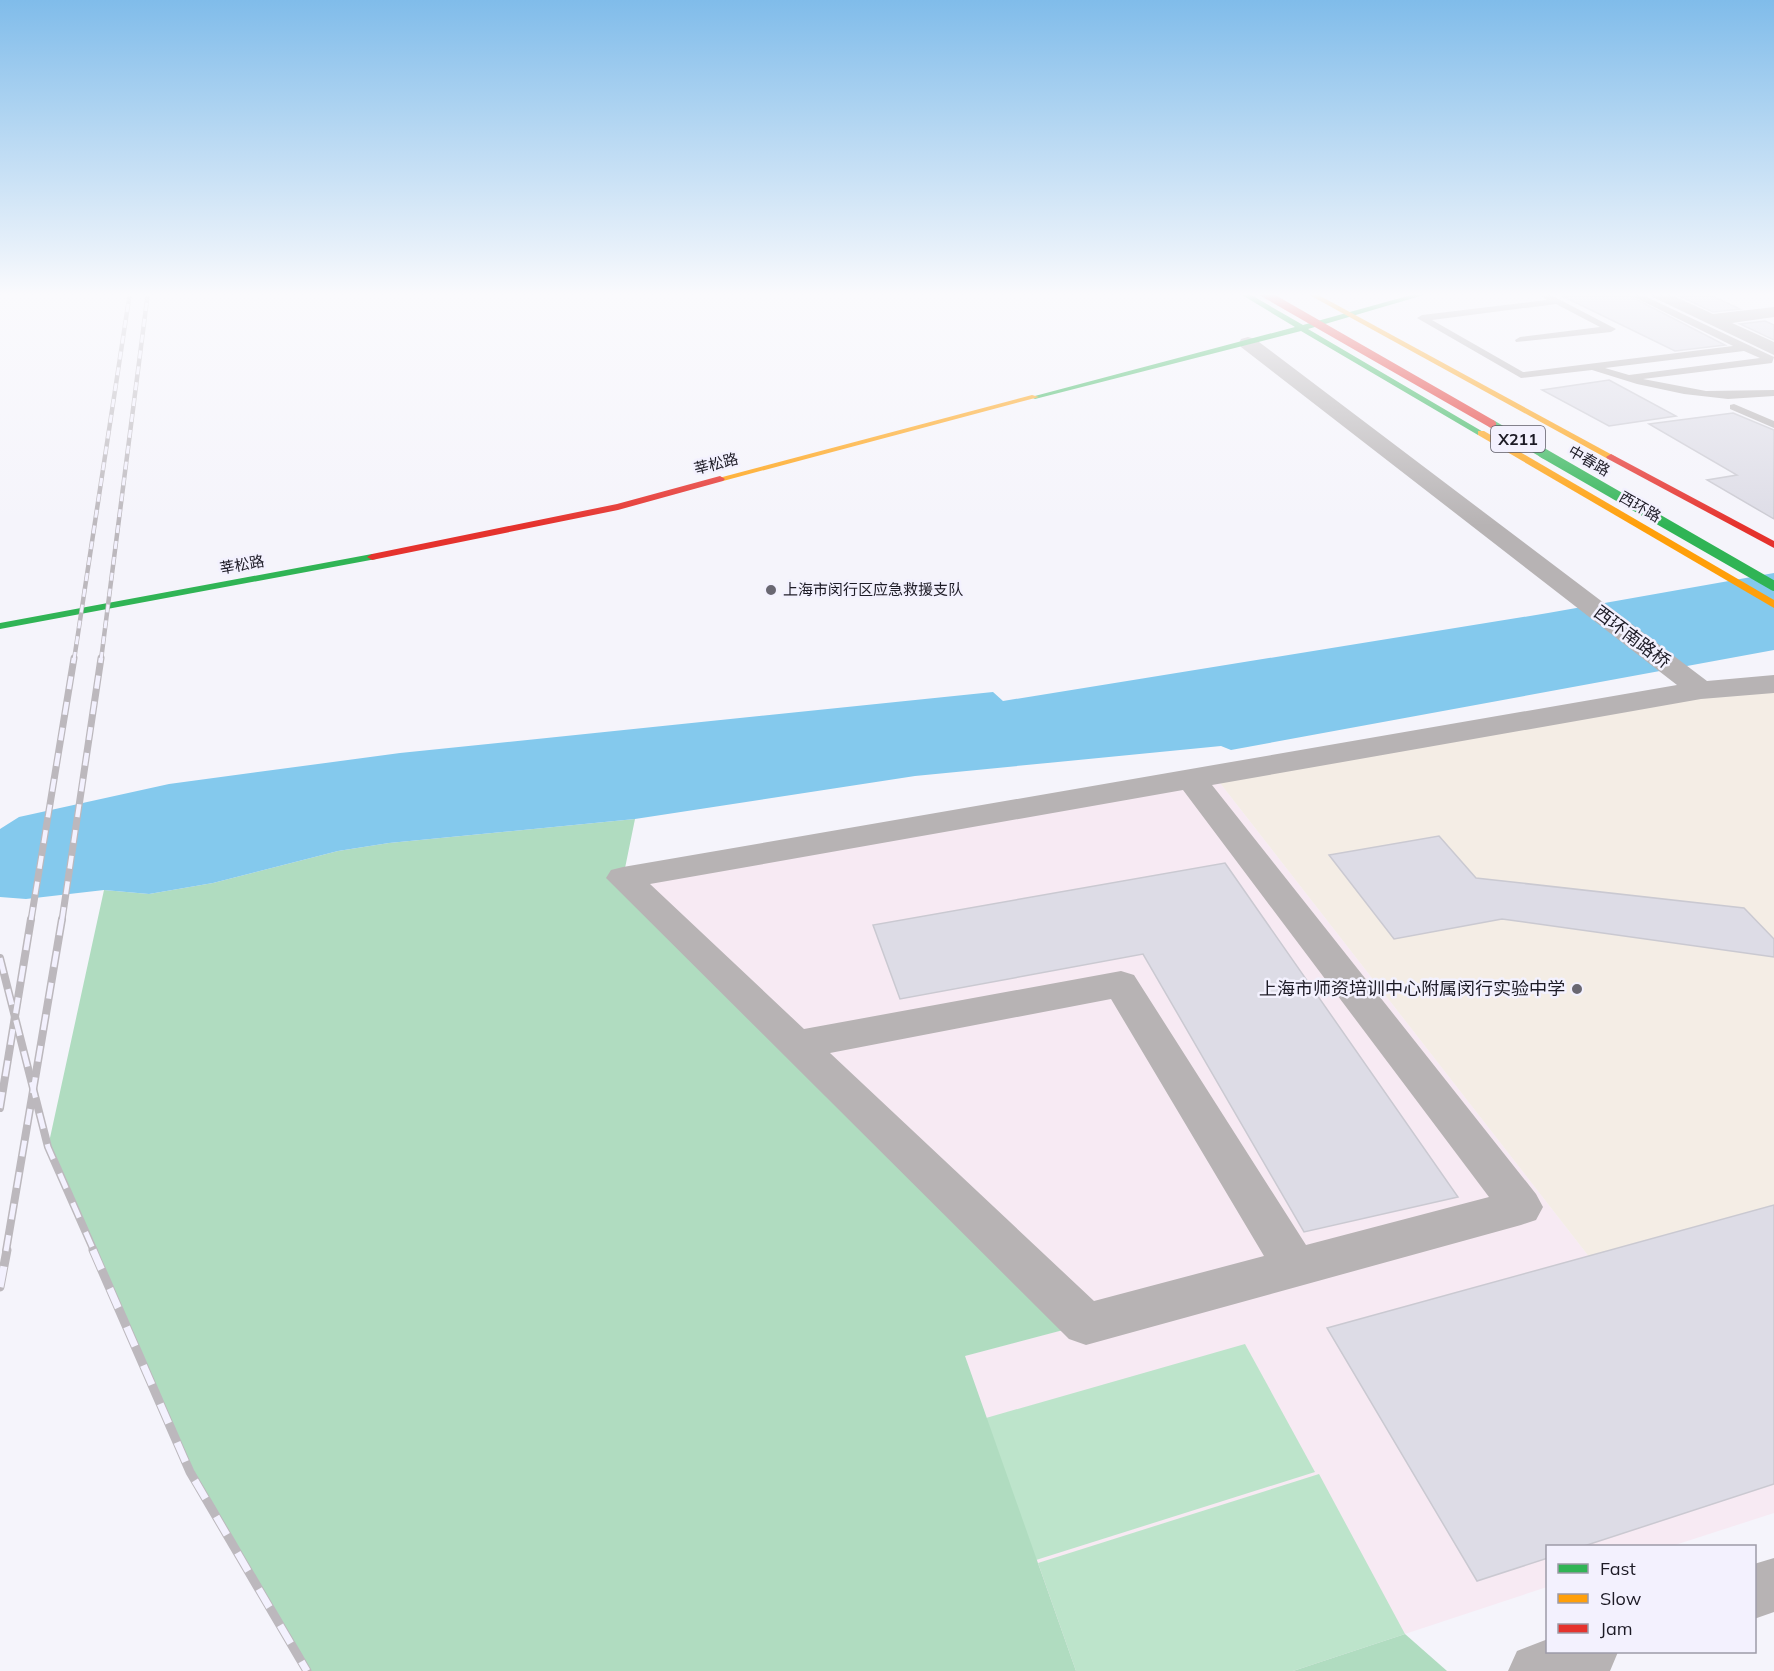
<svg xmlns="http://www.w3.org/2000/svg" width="1774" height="1671" viewBox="0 0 1774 1671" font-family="Mulish,'Noto Sans SC',sans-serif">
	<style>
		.commercial { fill: #f7eaf3 }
		.education { fill: #f4ede5 }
		.green { fill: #bde4cb }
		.forest { fill: #b0dcc0 }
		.water { fill: #84c9ed }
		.building { fill: #dddce6; stroke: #cac9d1; stroke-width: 1.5 }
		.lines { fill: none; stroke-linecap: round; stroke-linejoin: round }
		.lane { fill: #b7b3b4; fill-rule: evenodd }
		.street { fill: #b7b3b4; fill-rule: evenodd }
		.fast { fill: #30b455; fill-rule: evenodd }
		.slow { fill: #ff9f0a; fill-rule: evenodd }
		.jam { fill: #e5322d; fill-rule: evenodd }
		.rail-far3-casing { stroke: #bcb8bd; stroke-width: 4.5 }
		.rail-far2-casing { stroke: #bcb8bd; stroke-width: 7 }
		.rail-far1-casing { stroke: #bcb8bd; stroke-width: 8 }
		.rail-casing { stroke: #bcb8bd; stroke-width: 9 }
		.rail-far3 { stroke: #f3f1fe; stroke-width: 3; stroke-dasharray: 8; stroke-linecap: butt }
		.rail-far2 { stroke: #f3f1fe; stroke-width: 4.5; stroke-dasharray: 13; stroke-linecap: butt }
		.rail-far1 { stroke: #f3f1fe; stroke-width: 5; stroke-dasharray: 16; stroke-linecap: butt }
		.rail { stroke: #f3f1fe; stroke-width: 7; stroke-dasharray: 21; stroke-linecap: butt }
		.fast-bridge-far1 { stroke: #30b455; stroke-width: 8 }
		.fast-bridge { stroke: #30b455; stroke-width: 10 }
		.jam-bridge { stroke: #e5322d; stroke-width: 8 }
		.poi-dot { fill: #696771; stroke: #f3f1fe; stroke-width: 2 }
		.labels { text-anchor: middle; stroke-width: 5; stroke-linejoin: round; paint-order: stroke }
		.far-street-label { font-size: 15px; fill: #1d1b26; stroke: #f3f1fe }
		.far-poi-label { font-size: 15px; fill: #1d1b26; stroke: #f3f1fe; text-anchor: start }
		.shield { fill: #f3f1fe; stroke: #5d5b67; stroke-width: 1.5 }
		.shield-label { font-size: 16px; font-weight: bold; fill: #1d1b26 }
		.street-label { font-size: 18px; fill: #1d1b26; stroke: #f3f1fe }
		.poi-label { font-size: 18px; fill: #1d1b26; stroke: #f3f1fe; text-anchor: end }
	</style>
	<rect width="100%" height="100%" fill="#f5f4fb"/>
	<path class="commercial" d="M1213,774L1590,1258L1774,1208V1513L1672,1546H1548L1547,1587L1293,1671H1076L964,1356L1085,1324L623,878Z"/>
	<path class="education" d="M1774,684V1205L1590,1258L1213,774Z"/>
	<g class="green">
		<path d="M1245,1344L1315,1472L1036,1560L986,1418Z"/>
		<path d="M1319,1474L1405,1634L1293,1671H1076L1038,1563Z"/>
	</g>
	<g class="forest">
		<path d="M635,819L623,878L1086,1324L965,1356L1076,1671H307L190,1472L48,1147L104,890L149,894L213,883L338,851L389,843Z"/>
		<path d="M1405,1634L1447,1671H1293Z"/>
	</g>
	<path class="water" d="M1774,573V650L1231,750L1221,746L915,776L635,819L389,843L338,851L213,883L149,894L104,890L26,899L0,897V829L19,817L169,784L400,753L993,692L1003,701L1548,613Z"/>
	<g class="building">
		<path d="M1554,292H1622L1725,345L1675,351Z"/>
		<path d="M1671,292H1704L1740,309L1713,312Z"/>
		<path d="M1765,321L1774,325V340L1740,324Z"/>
		<path d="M1609,380L1676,416L1609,426L1542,390Z"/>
		<path d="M1733,413L1774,430V519L1707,480L1737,475L1649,424Z"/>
		<path d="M1439,836L1476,878L1744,908L1774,939V957L1502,919L1394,939L1329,855Z"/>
		<path d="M1225,863L1458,1197L1304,1232L1143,954L900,999L873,925Z"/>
		<path d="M1774,1205V1484L1584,1546H1548V1558L1477,1581L1327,1328Z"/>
	</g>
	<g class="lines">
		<g class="lane">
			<path d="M1624,292H1636L1774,357L1772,363L1643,379L1706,391L1774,390V396L1728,399L1684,394L1637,384L1592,370L1521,378L1417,318L1422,315L1547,300L1542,296L1547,293L1616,329L1611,332L1516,342L1515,340L1520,337L1600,327L1556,304L1432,320L1523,372L1733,346ZM1744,351L1760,358L1629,375L1605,368Z"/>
			<path d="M1734,404L1774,421V428L1730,409V405Z"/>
		</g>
		<g class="street">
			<path d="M1642,292H1665L1713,314L1774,307V317L1732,323L1774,342V355Z"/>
			<path d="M1248,337L1255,339L1707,681L1774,675V693L1701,699L1212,785L1536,1194L1543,1207L1536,1220L1521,1225L1086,1345L1069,1339L606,878L611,870L623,867L1677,685L1241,347L1239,343L1241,339ZM1183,790L1489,1197L1306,1245L1134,975L1121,971L804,1029L650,884ZM1111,999L1264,1256L1094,1301L830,1053Z"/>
			<path d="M1774,1558V1612L1754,1619V1564Z"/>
			<path d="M1548,1639V1652H1618L1610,1671H1508L1517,1651Z"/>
		</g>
		<g class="fast">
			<path d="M1237,292H1246L1303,325L1422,292H1434L1308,329L1485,433L1478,435L1301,331L1035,399L1031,397L1295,327Z"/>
			<path d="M372,554L377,557L376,559L0,629V623Z"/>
		</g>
		<g class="slow">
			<path d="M1304,292H1313L1616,457L1608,459Z"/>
			<path d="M1032,395L1039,397L723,481L715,479Z"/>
			<path d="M1478,431H1484L1774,600V608L1478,435Z"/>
		</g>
		<g class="jam">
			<path d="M1611,454L1774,541V548L1608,459L1606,457Z"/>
			<path d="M720,476L725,479L723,481L618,510L372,560L367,557L372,554L617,504Z"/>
		</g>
		<g class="rail-far3-casing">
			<g id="rail-far3">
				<path d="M74,660L130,292"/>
				<path d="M101,660L148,292"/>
			</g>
		</g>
		<g class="rail-far2-casing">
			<g id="rail-far2">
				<path d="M31,920L74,658"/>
				<path d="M62,920L101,658"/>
			</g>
		</g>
		<g class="rail-far1-casing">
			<g id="rail-far1">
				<path d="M0,958L48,1147L94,1251"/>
				<path d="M0,1108L31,919"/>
				<path d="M6,1251L62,919"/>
			</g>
		</g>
		<g class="rail-casing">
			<g id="rail">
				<path d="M93,1250L190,1472L307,1671"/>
				<path d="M0,1287L7,1250"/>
			</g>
		</g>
		<use href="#rail-far3" class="rail-far3"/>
		<use href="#rail-far2" class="rail-far2"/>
		<use href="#rail-far1" class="rail-far1"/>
		<use href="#rail" class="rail"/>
		<path class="fast-bridge-far1" d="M1492,424L1545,455"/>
		<path class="fast-bridge" d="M1543,453L1774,586"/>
		<path class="jam-bridge" d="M1262,292L1492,424"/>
	</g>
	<linearGradient id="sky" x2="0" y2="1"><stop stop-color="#80bcea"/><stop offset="0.56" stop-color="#fafafd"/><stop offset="1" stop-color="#fafafd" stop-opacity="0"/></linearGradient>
	<rect width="1774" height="526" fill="url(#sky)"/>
	<g class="poi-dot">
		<circle cx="771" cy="590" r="6"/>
		<circle cx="1577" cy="989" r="6"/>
	</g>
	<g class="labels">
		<g class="far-street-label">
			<text transform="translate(1589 461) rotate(30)" y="5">中春路</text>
			<text transform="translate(716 464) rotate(-14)" y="5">莘松路</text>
			<text transform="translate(1640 507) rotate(30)" y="5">西环路</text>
			<text transform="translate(242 565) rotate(-10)" y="5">莘松路</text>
		</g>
		<g class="far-poi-label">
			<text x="783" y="595">上海市闵行区应急救援支队</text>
		</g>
		<rect class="shield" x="1491" y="426" width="54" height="26" rx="4.5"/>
		<g class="shield-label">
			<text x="1518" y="445">X211</text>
		</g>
		<g class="street-label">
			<text transform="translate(1632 637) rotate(37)" y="6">西环南路桥</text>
		</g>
		<g class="poi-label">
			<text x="1565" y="995">上海市师资培训中心附属闵行实验中学</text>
		</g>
	</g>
	<rect x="1546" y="1545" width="210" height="108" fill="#f3f1fe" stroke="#9d9ba8" stroke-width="1.5"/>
	<rect x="1558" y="1564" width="30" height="9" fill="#30b455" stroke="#9d9ba8" stroke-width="1.5"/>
	<text x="1600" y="1575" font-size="18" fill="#1d1b26">Fast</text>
	<rect x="1558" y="1594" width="30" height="9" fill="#ff9f0a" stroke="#9d9ba8" stroke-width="1.5"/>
	<text x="1600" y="1605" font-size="18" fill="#1d1b26">Slow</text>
	<rect x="1558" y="1624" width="30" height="9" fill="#e5322d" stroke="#9d9ba8" stroke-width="1.5"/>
	<text x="1600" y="1635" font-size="18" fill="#1d1b26">Jam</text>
</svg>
